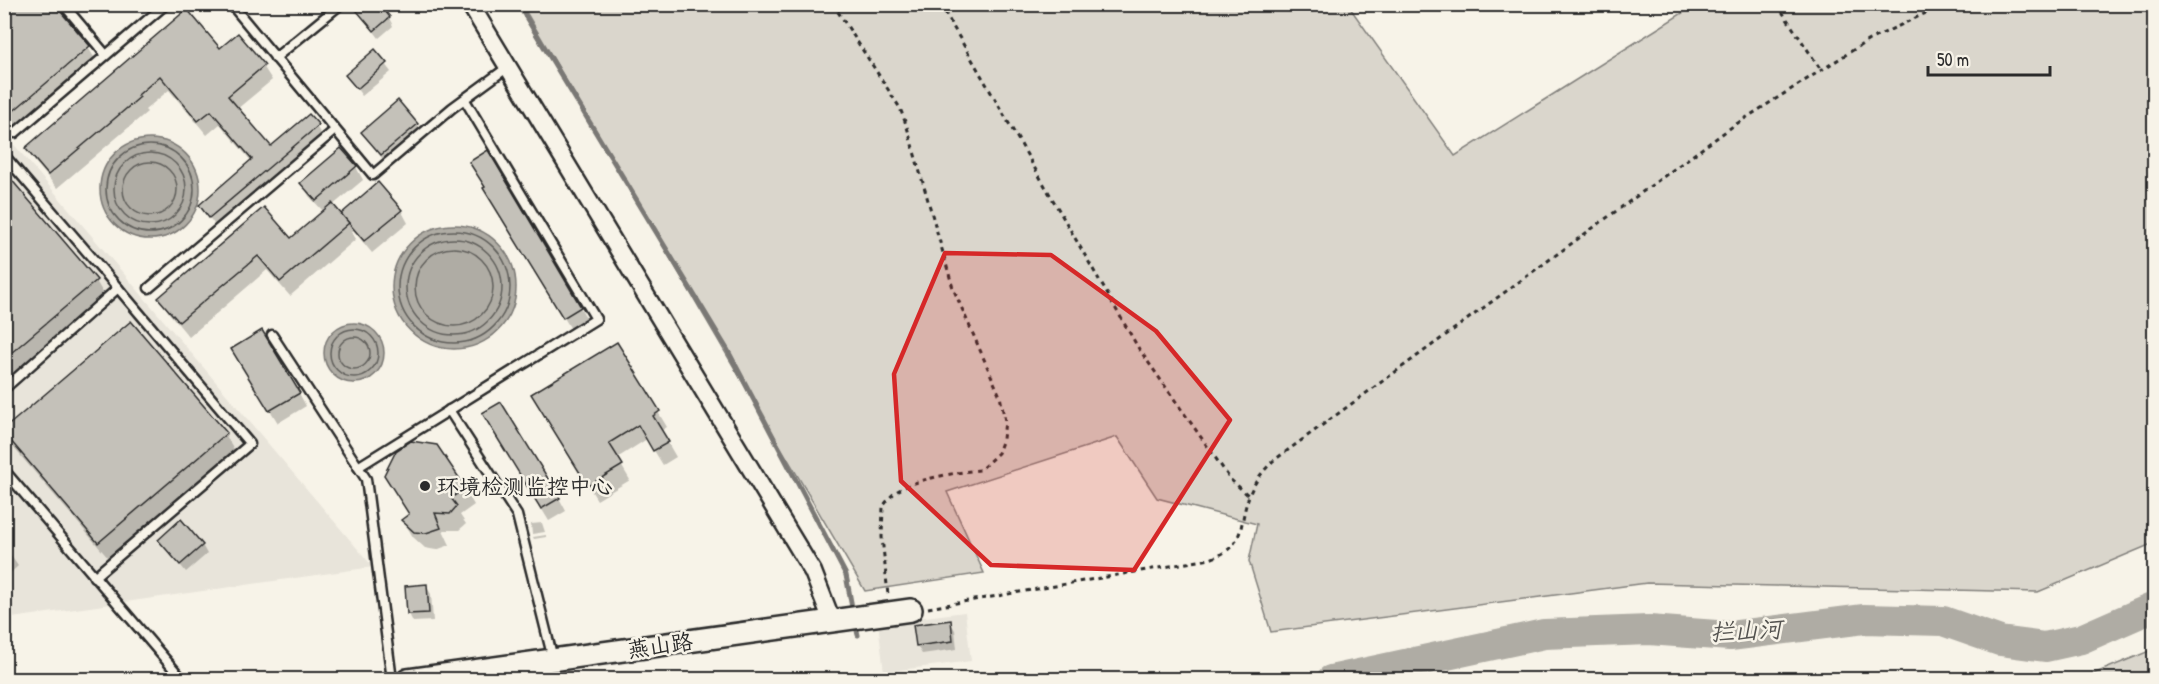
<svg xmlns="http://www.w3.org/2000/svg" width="2159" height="684" viewBox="0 0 2159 684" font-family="'Patrick Hand','LXGW WenKai TC',sans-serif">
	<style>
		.built { fill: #e8e4da }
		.green { fill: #dad6cc; stroke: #82807c; stroke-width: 1.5 }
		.water { fill: #afaca4; stroke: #7a7874; stroke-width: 1.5 }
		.shadow { fill: #0003 }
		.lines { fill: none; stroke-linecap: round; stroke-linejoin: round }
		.shore { stroke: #605f5b; stroke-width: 1.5 }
		.stream { stroke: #7a7874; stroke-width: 5 }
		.river { stroke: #afaca4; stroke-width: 30 }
		.building { fill: #c4c1b9; stroke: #2b2b2b; stroke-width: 1.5 }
		.service-casing { stroke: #2b2b2b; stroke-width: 13 }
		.minor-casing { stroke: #2b2b2b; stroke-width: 21 }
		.tertiary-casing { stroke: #2b2b2b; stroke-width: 26 }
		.path { stroke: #2b2b2b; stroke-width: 3; stroke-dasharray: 4.5 4.5; stroke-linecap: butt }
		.service { stroke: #f7f3e8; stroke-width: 8 }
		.minor { stroke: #f7f3e8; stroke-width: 16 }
		.tertiary { stroke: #f7f3e8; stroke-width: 21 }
		.marked { fill: #d62828; fill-opacity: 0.2; stroke: #d62828; stroke-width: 4.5; stroke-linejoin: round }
		.poi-dot { fill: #2b2b2b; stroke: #f7f3e8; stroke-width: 2 }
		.labels { text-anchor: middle; stroke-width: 5; stroke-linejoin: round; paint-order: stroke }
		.poi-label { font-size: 22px; fill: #2b2b2b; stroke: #f7f3e8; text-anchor: start }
		.street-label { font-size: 22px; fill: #2b2b2b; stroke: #f7f3e8 }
		.water-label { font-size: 24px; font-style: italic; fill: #53524f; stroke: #f7f3e8 }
	</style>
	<rect width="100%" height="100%" fill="#f7f3e8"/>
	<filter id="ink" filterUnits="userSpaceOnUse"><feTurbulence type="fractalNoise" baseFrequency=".0167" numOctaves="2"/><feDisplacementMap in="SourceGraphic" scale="12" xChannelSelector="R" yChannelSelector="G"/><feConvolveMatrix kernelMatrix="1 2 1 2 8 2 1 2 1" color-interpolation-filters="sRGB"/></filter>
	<g filter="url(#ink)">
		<g class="built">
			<path d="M5,134L373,567L5,619Z"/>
			<path d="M965,612L971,661L884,672L878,623Z"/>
		</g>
		<g class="green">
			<path d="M522,5H1348L1455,156L1695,5H2154V543L2038,592L1647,583L1271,632L1249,561L1257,524L1157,498L1117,437L947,492L984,573L865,591Z"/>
			<path d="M2154,649V679H2081Z"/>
		</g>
		<g class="water">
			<circle cx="150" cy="189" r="50"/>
			<circle cx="454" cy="287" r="62"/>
			<circle cx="354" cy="353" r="30"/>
		</g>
		<g class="shadow">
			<path d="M4,4L88,47L98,64L13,136L4,126Z"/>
			<path d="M357,9L389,18L393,26L379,38Z"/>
			<path d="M186,11L220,50L263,66L272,80L237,109L271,148L309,116L326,141L219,231L201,206L252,162L220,124L207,135L169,90L145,110L147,112L57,188L35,162L27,148Z"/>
			<path d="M375,51L391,72L362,96L347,75Z"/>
			<path d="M417,124L424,137L389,167L371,144L363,132Z"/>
			<path d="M487,152L587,319L571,329L492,201Z"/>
			<path d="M356,167L363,180L332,206L345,221L401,210L408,223L372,253L353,230L351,231L356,239L290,296L267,270L189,337L169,313L160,298L291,240L324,212L309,196L302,183Z"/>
			<path d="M4,174L96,281L106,298L4,384Z"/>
			<path d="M617,344L667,427L661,431L676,457L663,465L647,439L617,458L630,480L597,500L541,409Z"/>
			<path d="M233,350L299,393L306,406L278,423Z"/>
			<path d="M491,426L559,498L566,511L549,521Z"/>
			<path d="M5,431L225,434L235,451L109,559L14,448Z"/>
			<path d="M464,488L474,505L460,515L466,524L459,530H443L450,545L436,550L425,548L413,537L403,520Z"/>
			<path d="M542,523L545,532L532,534L531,524Z"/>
			<path d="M546,535V537L534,539L533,537Z"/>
			<path d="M160,540L202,545L207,554L186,572Z"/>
			<path d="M4,546L18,566L4,579Z"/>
			<path d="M426,586L431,594L433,621L413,622L409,614Z"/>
			<path d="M950,622L955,630L957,649L922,654L917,646Z"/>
		</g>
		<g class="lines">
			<g class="shore">
				<circle cx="150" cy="189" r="44"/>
				<circle cx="150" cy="189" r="36"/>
				<circle cx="150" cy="189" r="27"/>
				<circle cx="454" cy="287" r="56"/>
				<circle cx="454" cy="287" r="48"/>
				<circle cx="454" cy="287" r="39"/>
				<circle cx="354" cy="353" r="24"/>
				<circle cx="354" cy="353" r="16"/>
			</g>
			<g class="stream">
				<path d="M518,4L727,349L846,575L853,613"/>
				<path d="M855,622L858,635"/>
			</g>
			<path class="river" d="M1331,680L1544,634L1649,630L1730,636L1864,619L1943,621L2000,641L2045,647L2081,639L2154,607"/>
		</g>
		<g class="building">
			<path d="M4,4H54L90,46L4,119Z"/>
			<path d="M351,4H379L390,17L374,31Z"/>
			<path d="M187,9L220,48L238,33L265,65L228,96L271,146L309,114L319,125L209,218L199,205L252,159L211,111L198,121L160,76L138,95L140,97L48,175L25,148Z"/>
			<path d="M375,49L387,63L357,89L345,75Z"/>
			<path d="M398,100L418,124L381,155L361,132Z"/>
			<path d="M341,148L357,166L316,201L300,183Z"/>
			<path d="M488,150L581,307L563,318L483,188L485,187L469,162Z"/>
			<path d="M4,171L97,280L4,359Z"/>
			<path d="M378,182L402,210L364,241L341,214Z"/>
			<path d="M332,203L349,223L280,282L258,256L179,322L158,298L264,207L291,238Z"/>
			<path d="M131,321L227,433L98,543L4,433V429Z"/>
			<path d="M262,330L300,393L269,411L231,349Z"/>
			<path d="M617,342L660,411L653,416L669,442L653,451L638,425L609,443L623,465L588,486L531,394Z"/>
			<path d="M501,402L560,498L541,509L482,413Z"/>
			<path d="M411,441L437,445L466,488L451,498L457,506L450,514L435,513L441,528L426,533L414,532L401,520L409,514L384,475L396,451Z"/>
			<path d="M181,519L203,545L180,565L158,540Z"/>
			<path d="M427,584L429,613L407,614L405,586Z"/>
			<path d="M951,620L953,641L916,646L913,625Z"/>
		</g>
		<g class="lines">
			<g class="service-casing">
				<g id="service">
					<path d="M63,4L106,55"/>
					<path d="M231,4L373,175L452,108L508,67"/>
					<path d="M275,58L341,4"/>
					<path d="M15,133L166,4"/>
					<path d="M4,155L118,288L4,389"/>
					<path d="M149,288L335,130"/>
					<path d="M272,335L366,479L392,680"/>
					<path d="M449,410L517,515L553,659"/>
					<path d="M358,467L596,319L465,100"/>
					<path d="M4,470L183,680"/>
					<path d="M94,577L250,444L118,288"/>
				</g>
			</g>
			<g class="minor-casing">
				<path id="minor" d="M470,4L813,572L832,621"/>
			</g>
			<g class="tertiary-casing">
				<path id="tertiary" d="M408,680L911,610"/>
			</g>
			<g class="path">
				<path d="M833,4L900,108L907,127L953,288L1000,396L1005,421L1003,439L998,453L980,470C958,472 914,479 896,492C891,495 887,502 883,506L882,537L888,595"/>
				<path d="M940,4L1139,349L1231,480L1249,496"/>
				<path d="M1777,4L1821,70"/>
				<path d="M928,608L1210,559C1247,546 1238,525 1249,496C1254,482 1263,471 1273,461L1733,126L1869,40L1945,4"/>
			</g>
			<use href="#service" class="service"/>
			<use href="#minor" class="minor"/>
			<use href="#tertiary" class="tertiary"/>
		</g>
	</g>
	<path class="marked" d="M945,253L1051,255L1156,331L1230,420L1134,570L991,565L901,481L894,374Z"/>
	<circle class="poi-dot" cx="425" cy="486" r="6"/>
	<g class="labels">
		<g class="poi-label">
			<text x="437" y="494">环境检测监控中心</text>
		</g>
		<g class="street-label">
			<text transform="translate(660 645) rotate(-8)" y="8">燕山路</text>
		</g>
		<g class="water-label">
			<text transform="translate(1746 631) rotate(-3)" y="8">拦山河</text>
		</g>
	</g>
	<rect width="2159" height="684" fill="none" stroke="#f7f3e8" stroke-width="24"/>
	<rect x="12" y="12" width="2135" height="660" fill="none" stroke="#2b2b2b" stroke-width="2" filter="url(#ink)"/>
	<path d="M1928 66v9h122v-9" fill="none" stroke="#2b2b2b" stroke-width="3"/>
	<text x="1937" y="66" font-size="18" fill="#2b2b2b" stroke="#f7f3e8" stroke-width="4.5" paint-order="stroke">50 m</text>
</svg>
